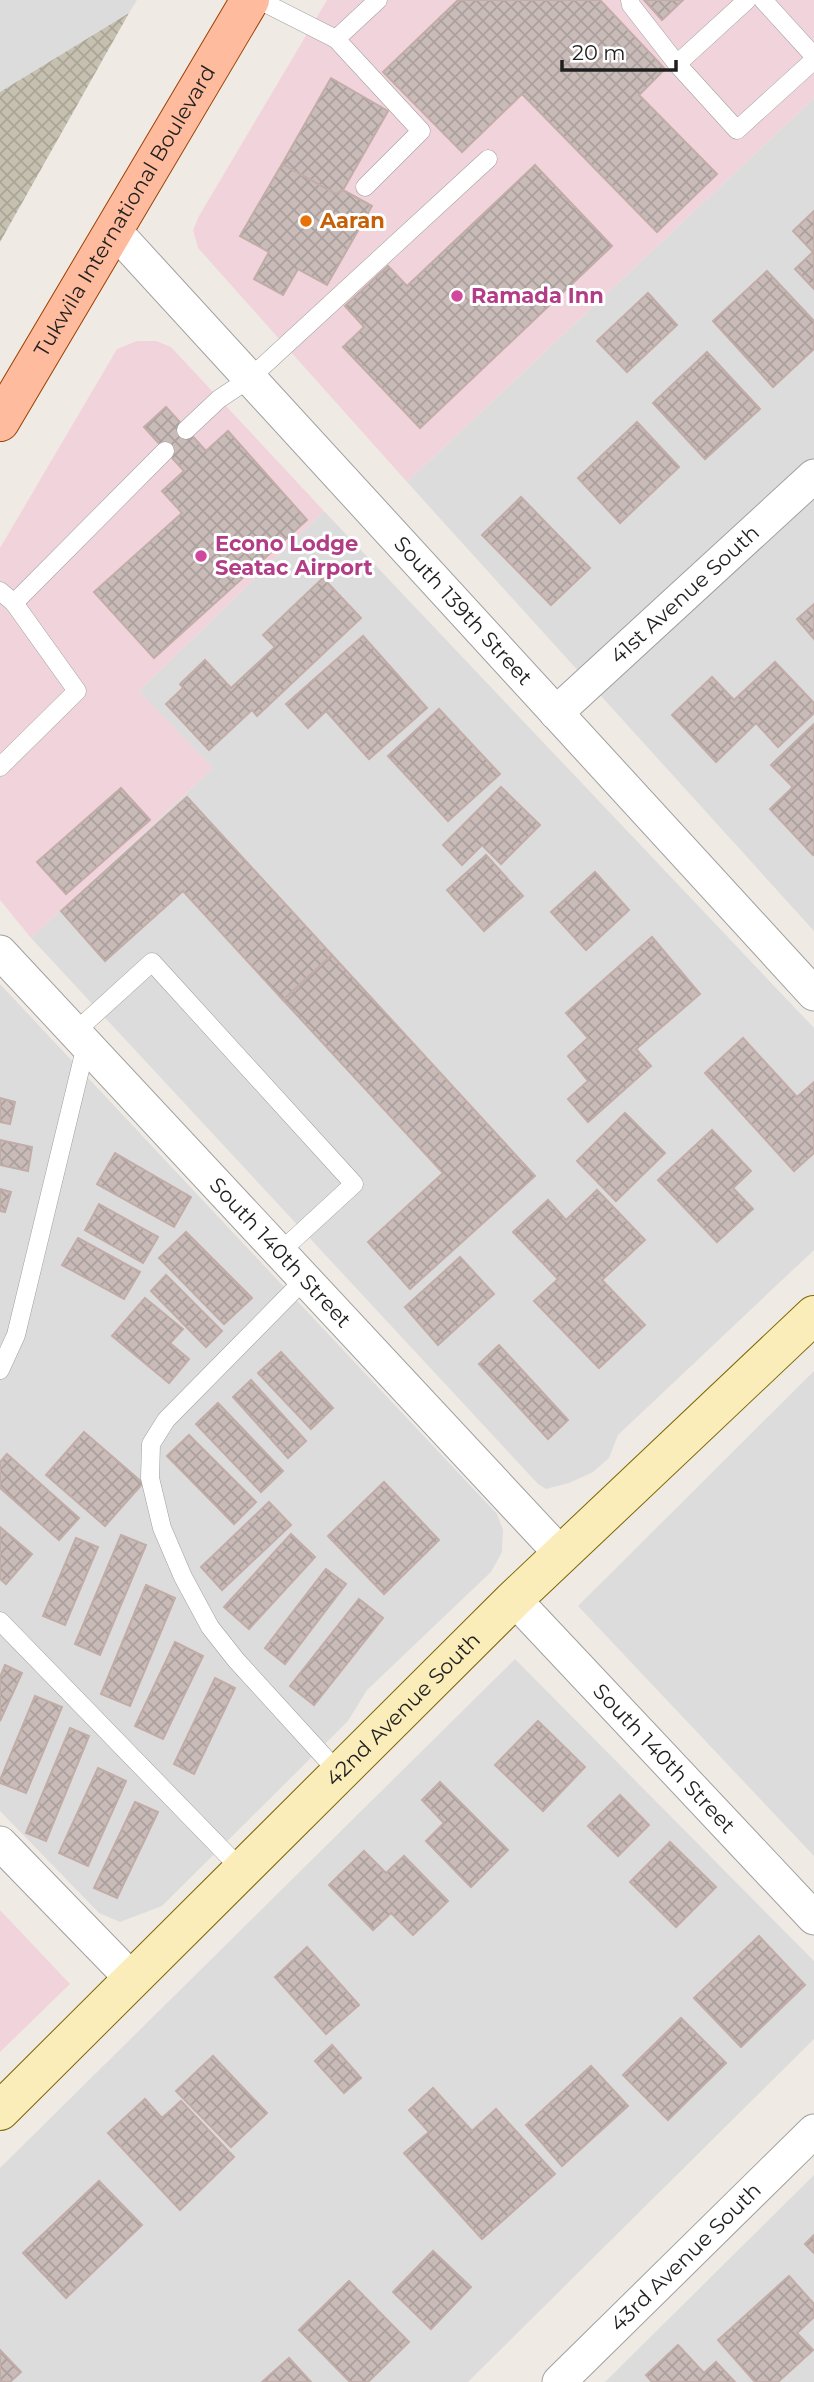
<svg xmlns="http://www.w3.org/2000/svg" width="814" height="2382" viewBox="0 0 814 2382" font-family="Montserrat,sans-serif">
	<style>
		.residential { fill: #dddcdd }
		.commercial { fill: #f1d4db }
		.construction { fill: url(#construction-cross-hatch) }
		.building { fill: url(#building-cross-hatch); stroke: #c2aca7; stroke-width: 2 }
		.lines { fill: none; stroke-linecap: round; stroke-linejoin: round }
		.lane-casing { stroke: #a0a0a0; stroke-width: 19 }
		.street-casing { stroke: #a0a0a0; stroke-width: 35 }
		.secondary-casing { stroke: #7a6902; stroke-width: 40 }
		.primary-casing { stroke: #9b4000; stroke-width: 40 }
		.lane { stroke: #fff; stroke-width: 18 }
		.street { stroke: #fff; stroke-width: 33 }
		.secondary { stroke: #fbedb9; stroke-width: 38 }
		.primary { stroke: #febb9d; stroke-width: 38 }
		.food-dot { fill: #e8710a; stroke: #fff; stroke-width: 2.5 }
		.hotel-dot { fill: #d1479c; stroke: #fff; stroke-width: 2.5 }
		.labels { text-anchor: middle; stroke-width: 6; stroke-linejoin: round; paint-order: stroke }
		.street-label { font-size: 21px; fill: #1f1f1f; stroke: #fff }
		.food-label { font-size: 21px; font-weight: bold; fill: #c56008; stroke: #fff; text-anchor: start }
		.hotel-label { font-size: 21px; font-weight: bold; fill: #b23c85; stroke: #fff; text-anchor: start }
	</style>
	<defs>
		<pattern id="construction-cross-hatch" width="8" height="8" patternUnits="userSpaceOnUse" patternTransform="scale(1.75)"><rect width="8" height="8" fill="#c5c0b0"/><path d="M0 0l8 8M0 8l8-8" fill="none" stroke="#a9a597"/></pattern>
		<pattern id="building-cross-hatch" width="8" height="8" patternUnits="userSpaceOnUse" patternTransform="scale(1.75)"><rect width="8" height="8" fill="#c8bbb8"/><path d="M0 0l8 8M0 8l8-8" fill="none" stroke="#aba09e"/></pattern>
	</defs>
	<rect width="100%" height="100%" fill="#f0eae5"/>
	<g class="residential">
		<path d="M0,0H137L129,13L0,92Z"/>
		<path d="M814,98V931L407,482Z"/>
		<path d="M324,511L814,1028V1250L618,1435L609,1458L593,1472L569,1483L546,1489L538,1484L31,938L212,769L139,691Z"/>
		<path d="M0,984L497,1514L503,1530L502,1552L491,1572L367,1690L348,1721L162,1906L120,1922L99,1913L0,1811Z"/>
		<path d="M814,1371V1856L578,1606Z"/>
		<path d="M515,1659L814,1961V2039L468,2382H0V2168Z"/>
		<path d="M814,2175V2382H605Z"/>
	</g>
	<g class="commercial">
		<path d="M327,0H814V98L407,482L198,248L193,230L199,216Z"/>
		<path d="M137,341H156L171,347L324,511L139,691L213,768L31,938L0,900V548L117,349Z"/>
		<path d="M0,1910L70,1984L0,2052Z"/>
	</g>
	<path class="construction" d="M129,13L0,242V92Z"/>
	<g class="building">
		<path d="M458,0H600L665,69L639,95L717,174L657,232L522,94L462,152L383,72Z"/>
		<path d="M644,0H683L662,20Z"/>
		<path d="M331,78L388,111L343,190L336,194L282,164Z"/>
		<path d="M282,164L336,194L343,190L372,206L327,285L298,269L283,295L254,279L269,252L240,236Z"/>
		<path d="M535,165L612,246L420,428L343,347L364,327L345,306L388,266L407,286Z"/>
		<path d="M814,211V289L795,269L813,252L793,231Z"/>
		<path d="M767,271L814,321V349L773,387L713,321Z"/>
		<path d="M648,293L677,325L627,372L597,341Z"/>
		<path d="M707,352L760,409L705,459L653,403Z"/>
		<path d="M166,407L206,451L228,431L307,520L154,658L94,592L182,513L162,491L184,471L144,427Z"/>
		<path d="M637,422L679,467L620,523L578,478Z"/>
		<path d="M521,497L590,568L551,605L482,535Z"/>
		<path d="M323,578L361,618L257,716L252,710L209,750L166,704L183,688L180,684L205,660L231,688L275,647L263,635Z"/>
		<path d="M814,604V639L797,619Z"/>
		<path d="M363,636L427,708L369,759L326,711L308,728L286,704Z"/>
		<path d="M775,662L814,703V713L778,747L756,723L716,762L672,715L712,677L734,700Z"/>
		<path d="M439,709L500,774L448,821L388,756Z"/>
		<path d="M814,724V854L813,855L770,809L793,787L771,765Z"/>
		<path d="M501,787L540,825L501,864L482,845L462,865L443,845Z"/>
		<path d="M121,788L150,820L66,894L37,862Z"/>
		<path d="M187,797L332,955L283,1000L183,891L105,961L61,911Z"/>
		<path d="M486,855L523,896L484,931L447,890Z"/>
		<path d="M595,872L629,910L586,950L551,912Z"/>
		<path d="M652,937L700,994L636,1049L651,1066L588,1122L568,1099L588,1081L568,1056L588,1038L566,1013Z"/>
		<path d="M332,955L535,1176L410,1289L368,1242L443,1173L283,1000Z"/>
		<path d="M743,1038L797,1097L814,1082V1153L794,1171L705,1073Z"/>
		<path d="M0,1098L15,1102L10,1124L0,1122Z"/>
		<path d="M625,1113L665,1153L616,1201L577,1161Z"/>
		<path d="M712,1130L751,1171L733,1188L753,1209L717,1242L658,1180Z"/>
		<path d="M0,1140L32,1147L28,1171L0,1165Z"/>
		<path d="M115,1153L191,1197L174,1227L97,1184Z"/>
		<path d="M0,1189L11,1192L5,1212L0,1211Z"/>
		<path d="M597,1190L645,1240L602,1280L645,1325L599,1368L534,1301L558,1279L513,1232L548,1200L566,1220Z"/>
		<path d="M99,1204L158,1237L143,1263L85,1230Z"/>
		<path d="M186,1232L252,1298L224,1324L159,1258Z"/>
		<path d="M78,1238L140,1272L124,1299L62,1265Z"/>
		<path d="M460,1257L494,1294L438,1345L405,1307Z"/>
		<path d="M166,1275L222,1331L206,1347L151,1291Z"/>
		<path d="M145,1298L183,1329L170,1343L189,1359L169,1383L112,1336Z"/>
		<path d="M499,1345L568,1420L548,1439L479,1364Z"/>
		<path d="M281,1352L333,1408L311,1429L258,1373Z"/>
		<path d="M251,1380L306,1441L288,1458L233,1397Z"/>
		<path d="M218,1403L283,1471L261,1492L196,1424Z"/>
		<path d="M84,1432L143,1483L105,1526L46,1475Z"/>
		<path d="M189,1435L256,1502L234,1524L167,1456Z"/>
		<path d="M7,1454L79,1518L59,1540L0,1488V1462Z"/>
		<path d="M384,1482L439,1540L384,1594L328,1536Z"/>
		<path d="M269,1502L291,1525L222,1590L201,1567Z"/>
		<path d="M0,1527L32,1554L6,1584L0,1579Z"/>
		<path d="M291,1534L315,1557L249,1629L224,1607Z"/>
		<path d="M121,1535L146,1545L100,1655L75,1644Z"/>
		<path d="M76,1538L98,1547L65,1625L43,1616Z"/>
		<path d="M326,1569L346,1584L285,1664L265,1648Z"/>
		<path d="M146,1585L175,1598L130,1706L101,1694Z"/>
		<path d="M359,1599L383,1618L314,1705L290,1686Z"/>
		<path d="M175,1642L203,1656L163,1739L135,1726Z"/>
		<path d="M5,1665L22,1673L0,1721V1677Z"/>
		<path d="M215,1678L235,1688L194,1774L174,1764Z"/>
		<path d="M35,1696L62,1707L26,1793L0,1783V1780Z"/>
		<path d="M538,1721L585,1767L543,1811L495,1765Z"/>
		<path d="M70,1728L89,1736L46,1841L26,1833Z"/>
		<path d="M98,1768L126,1781L88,1866L59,1853Z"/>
		<path d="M440,1782L508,1850L471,1887L426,1841L444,1823L422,1800Z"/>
		<path d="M620,1795L649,1825L618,1856L588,1826Z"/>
		<path d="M135,1802L158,1812L117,1898L94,1888Z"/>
		<path d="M670,1842L716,1887L676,1927L630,1882Z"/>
		<path d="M364,1851L386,1873L404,1856L448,1901L413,1935L391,1913L373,1930L329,1885Z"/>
		<path d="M759,1936L805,1985L741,2047L694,1998Z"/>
		<path d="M307,1947L359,2005L326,2034L275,1977Z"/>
		<path d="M681,2018L726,2063L668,2120L623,2075Z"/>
		<path d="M332,2045L361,2078L344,2093L315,2061Z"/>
		<path d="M213,2056L267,2113L231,2147L176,2091Z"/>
		<path d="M591,2066L628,2106L562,2166L526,2125Z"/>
		<path d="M433,2088L472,2131L496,2109L555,2174L482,2239L404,2153L429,2132L409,2110Z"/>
		<path d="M145,2099L162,2118L181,2101L234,2157L180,2210L108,2133Z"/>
		<path d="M99,2181L142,2225L66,2298L23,2253Z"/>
		<path d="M814,2235V2253L805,2244Z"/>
		<path d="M433,2251L471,2287L431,2329L393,2292Z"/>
		<path d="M789,2276L814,2304V2317L797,2333L813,2350L778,2382H755L718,2340Z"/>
		<path d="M349,2281L409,2342L368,2382H350L299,2330Z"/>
		<path d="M678,2345L704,2373L716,2362L735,2382H652L646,2375Z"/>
		<path d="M0,2350L21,2372L10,2382H0Z"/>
		<path d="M289,2358L311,2382H262Z"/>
	</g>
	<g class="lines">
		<g class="lane-casing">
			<g id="lane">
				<path d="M259,0L336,39L378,0"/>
				<path d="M630,0L631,5L677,64L737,130L814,60"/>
				<path d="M763,0L814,56"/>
				<path d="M336,39L421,131L365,187"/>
				<path d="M677,64L747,0"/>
				<path d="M186,430L219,399L249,379L488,159"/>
				<path d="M0,591L14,603L165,451"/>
				<path d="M0,767L77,691L14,603"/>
				<path d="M75,1032L152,962L354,1184L280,1252"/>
				<path d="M305,1279L166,1420L151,1444L150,1478L162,1528L183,1577L210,1627L236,1660L339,1773"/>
				<path d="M0,1370L16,1335L86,1045"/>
				<path d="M0,1621L242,1870"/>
			</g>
		</g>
		<g class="street-casing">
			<g id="street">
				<path id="s1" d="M113,229L814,994"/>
				<path id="s2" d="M556,713L814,476"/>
				<path id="s3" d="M0,952L561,1554"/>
				<path id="s4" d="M514,1599L814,1918"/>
				<path d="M0,1843L132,1979"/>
				<path id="s5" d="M559,2382L814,2131"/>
			</g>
		</g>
		<g class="secondary-casing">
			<g id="secondary">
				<path id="s6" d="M0,2111L514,1599L814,1315"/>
			</g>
		</g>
		<g class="primary-casing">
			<g id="primary">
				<path id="s7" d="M0,422L250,0"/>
			</g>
		</g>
		<use href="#lane" class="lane"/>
		<use href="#street" class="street"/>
		<use href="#secondary" class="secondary"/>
		<use href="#primary" class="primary"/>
	</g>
	<circle class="food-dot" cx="306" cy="221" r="7"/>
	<g class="hotel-dot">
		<circle cx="457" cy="296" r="7"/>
		<circle cx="201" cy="556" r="7"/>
	</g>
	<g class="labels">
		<g class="street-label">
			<text dy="7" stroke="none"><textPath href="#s7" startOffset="245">Tukwila International Boulevard</textPath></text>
			<text dy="7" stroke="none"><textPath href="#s2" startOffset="175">41st Avenue South</textPath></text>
			<text dy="7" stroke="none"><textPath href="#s1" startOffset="518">South 139th Street</textPath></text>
			<text dy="7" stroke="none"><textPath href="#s3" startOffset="411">South 140th Street</textPath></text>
			<text dy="7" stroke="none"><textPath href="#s6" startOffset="569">42nd Avenue South</textPath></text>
			<text dy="7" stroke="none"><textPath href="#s4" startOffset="219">South 140th Street</textPath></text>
			<text dy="7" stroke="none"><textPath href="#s5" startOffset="178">43rd Avenue South</textPath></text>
		</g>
		<g class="food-label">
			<text x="320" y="228">Aaran</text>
		</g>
		<g class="hotel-label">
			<text x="471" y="303">Ramada Inn</text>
			<text x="215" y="551">Econo Lodge<tspan x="215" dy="24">Seatac Airport</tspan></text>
		</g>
	</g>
	<path d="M562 60v10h114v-10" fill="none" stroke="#1f1f1f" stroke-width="3.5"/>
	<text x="572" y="60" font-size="21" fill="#1f1f1f" stroke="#ffffff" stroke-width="5" paint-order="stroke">20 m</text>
</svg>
